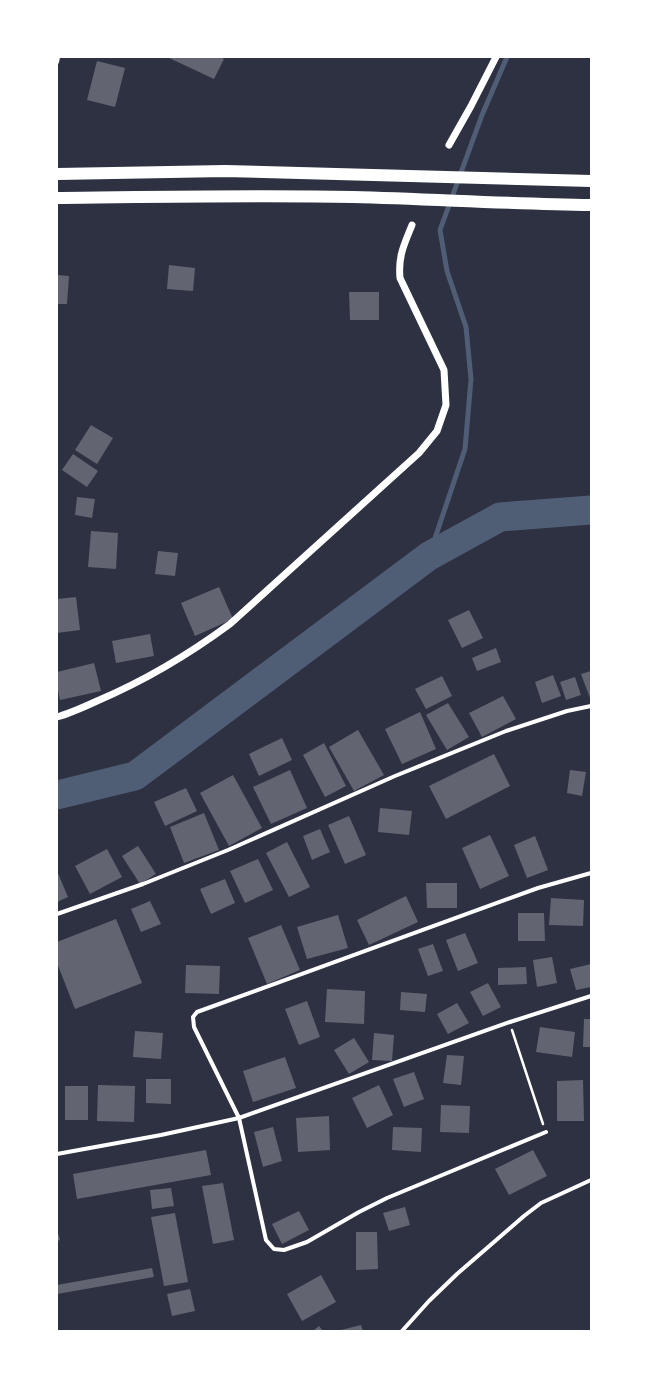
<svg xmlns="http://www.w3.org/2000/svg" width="648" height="1388" viewBox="0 0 648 1388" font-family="'Archivo Narrow',sans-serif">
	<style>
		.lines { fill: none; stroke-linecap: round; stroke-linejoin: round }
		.stream { stroke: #4f5d75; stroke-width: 5 }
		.river { stroke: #4f5d75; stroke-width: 29 }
		.building { fill: #626471 }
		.path { stroke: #fff; stroke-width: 2.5 }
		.minor { stroke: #fff; stroke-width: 4 }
		.tertiary { stroke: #fff; stroke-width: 7 }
		.motorway { stroke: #fff; stroke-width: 12 }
	</style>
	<rect width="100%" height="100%" fill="#2d3142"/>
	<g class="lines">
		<path class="stream" d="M429,556L465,449L471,379L466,327L447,271L440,230L482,115L507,57"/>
		<path class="river" d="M57,795L135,776L429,556L500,517L591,510"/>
	</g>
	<g class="building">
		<path d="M167,57H220L224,59L214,79Z"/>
		<path d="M97,61L125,68L115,107L87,100Z"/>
		<path d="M169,265L195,268L193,291L167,289Z"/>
		<path d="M57,275L69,276L67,304H57Z"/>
		<path d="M349,292H379V320H350Z"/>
		<path d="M91,425L113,438L97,464L75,450Z"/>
		<path d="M73,454L98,471L87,487L62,470Z"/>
		<path d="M77,497L95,499L92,518L75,515Z"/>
		<path d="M91,531L118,533L116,569L88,567Z"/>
		<path d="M158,551L178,553L175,576L155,574Z"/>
		<path d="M219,587L233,619L195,636L181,603Z"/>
		<path d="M76,597L80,630L57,633V599Z"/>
		<path d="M469,610L483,638L462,648L448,620Z"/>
		<path d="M150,634L154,656L116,663L112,641Z"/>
		<path d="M496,648L501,662L477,671L472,658Z"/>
		<path d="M94,663L101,691L60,700L57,686V672Z"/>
		<path d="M591,671V698H590L581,674Z"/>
		<path d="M553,675L561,696L542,703L535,682Z"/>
		<path d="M442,676L452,696L426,709L415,689Z"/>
		<path d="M575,677L581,695L566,700L560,682Z"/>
		<path d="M503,696L516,719L482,737L469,713Z"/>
		<path d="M448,703L469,737L447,750L426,715Z"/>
		<path d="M420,712L436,749L402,764L385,729Z"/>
		<path d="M358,730L384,775L354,791L329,747Z"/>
		<path d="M282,738L292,760L259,776L249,754Z"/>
		<path d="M324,743L346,786L325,797L303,755Z"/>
		<path d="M494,754L510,786L446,819L429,786Z"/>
		<path d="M290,770L307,808L271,824L253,787Z"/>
		<path d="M570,770L586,772L582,796L567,793Z"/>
		<path d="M233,775L262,828L229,846L200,793Z"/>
		<path d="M186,788L197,811L165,826L154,802Z"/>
		<path d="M380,808L412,811L409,835L378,832Z"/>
		<path d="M204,813L219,850L184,863L170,827Z"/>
		<path d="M349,816L366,855L345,864L328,825Z"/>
		<path d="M320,829L330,852L312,860L303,836Z"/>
		<path d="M490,835L509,876L480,889L462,848Z"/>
		<path d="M535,836L548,870L527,878L514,845Z"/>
		<path d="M287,842L310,887L289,897L266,853Z"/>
		<path d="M138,846L156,874L140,884L122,856Z"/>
		<path d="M107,849L122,877L90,894L75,866Z"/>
		<path d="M258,859L273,890L245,903L230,871Z"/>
		<path d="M57,871L68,897L57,902Z"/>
		<path d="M225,879L235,903L211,914L200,889Z"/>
		<path d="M426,883H457V908H427Z"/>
		<path d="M406,896L418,922L369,945L357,920Z"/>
		<path d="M551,898L584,900L583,926L549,925Z"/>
		<path d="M150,901L161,924L141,932L131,909Z"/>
		<path d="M518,913H544L545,941H518Z"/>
		<path d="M338,915L348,948L307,959L297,927Z"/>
		<path d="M116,919L142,983L75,1009L57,963V942Z"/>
		<path d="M281,925L300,970L267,984L248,938Z"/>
		<path d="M465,933L478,963L458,971L446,940Z"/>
		<path d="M433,944L443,971L428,976L418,949Z"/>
		<path d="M552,957L557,983L537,987L533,960Z"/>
		<path d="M591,964V987L576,990L570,969Z"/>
		<path d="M186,965L220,966L219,994L185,993Z"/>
		<path d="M526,967L527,984L498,985V968Z"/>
		<path d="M488,983L501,1007L483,1016L470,992Z"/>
		<path d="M327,989L365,991L364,1024L325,1022Z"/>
		<path d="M401,992L427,994L425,1012L400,1010Z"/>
		<path d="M307,1001L320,1037L299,1045L285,1009Z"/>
		<path d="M457,1003L469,1023L448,1034L437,1014Z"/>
		<path d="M584,1019H591V1047H583Z"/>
		<path d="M540,1027L575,1032L572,1057L536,1052Z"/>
		<path d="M135,1031L163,1033L161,1059L133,1057Z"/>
		<path d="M374,1033L394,1035L392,1061L372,1060Z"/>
		<path d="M354,1038L369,1062L349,1074L334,1050Z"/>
		<path d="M447,1055L464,1056L461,1085L443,1083Z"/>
		<path d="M285,1057L296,1088L253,1102L243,1071Z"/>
		<path d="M414,1072L424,1099L404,1107L393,1079Z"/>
		<path d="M146,1079H171V1104L146,1103Z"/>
		<path d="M583,1080L584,1121H557V1081Z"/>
		<path d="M98,1085L135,1086L134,1122L97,1121Z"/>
		<path d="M379,1085L393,1115L367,1128L352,1098Z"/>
		<rect x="65" y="1086" width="23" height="34"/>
		<path d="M441,1105L470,1106L469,1133L440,1132Z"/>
		<path d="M329,1116L330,1150L298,1152L296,1118Z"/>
		<path d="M273,1127L282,1161L263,1167L254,1132Z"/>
		<path d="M393,1127L422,1128L421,1152L392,1150Z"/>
		<path d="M206,1150L211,1175L77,1199L73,1174Z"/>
		<path d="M533,1150L547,1176L509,1195L495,1169Z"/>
		<path d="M223,1183L234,1240L213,1244L202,1186Z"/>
		<path d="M171,1188L174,1206L152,1209L150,1190Z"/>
		<path d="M405,1207L410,1225L389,1231L383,1213Z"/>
		<path d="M299,1211L309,1230L282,1244L272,1224Z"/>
		<path d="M175,1213L188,1282L164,1286L151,1217Z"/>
		<path d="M57,1229L60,1240L57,1241Z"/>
		<path d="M356,1232H377L378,1269L356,1270Z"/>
		<path d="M152,1268L154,1277L57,1294V1285Z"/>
		<path d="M321,1275L336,1302L302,1321L287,1294Z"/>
		<path d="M190,1289L195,1311L172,1316L167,1294Z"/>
		<path d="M361,1325L363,1331H341V1330Z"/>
		<path d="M319,1326L323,1331H313Z"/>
	</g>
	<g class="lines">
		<path class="path" d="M512,1030L543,1124"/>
		<g class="minor">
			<path d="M57,62L58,57"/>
			<path d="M57,914L143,884L228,850L395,776L506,731L567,711L591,706"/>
			<path d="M546,1132L387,1198L359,1212L307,1242L284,1250L274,1249L266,1240L239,1118L194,1027L193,1017L197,1012L538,888L591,873"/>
			<path d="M57,1154L161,1135L239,1118L510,1022L591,996"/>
			<path d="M402,1331L429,1301L457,1274L524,1216L541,1203L591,1180"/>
		</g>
		<g class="tertiary">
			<path d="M449,145L471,106L496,57"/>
			<path d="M57,717C71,713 84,707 97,701C144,681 188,655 230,624L419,453L437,431L446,405L444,370L400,278C398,256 404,245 412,225"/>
		</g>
		<g class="motorway">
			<path d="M57,174L225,171L591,181"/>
			<path d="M57,198C156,197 254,195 353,197C432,199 512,204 591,205"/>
		</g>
	</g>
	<rect width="648" height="1388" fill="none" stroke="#ffffff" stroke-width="116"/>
</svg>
